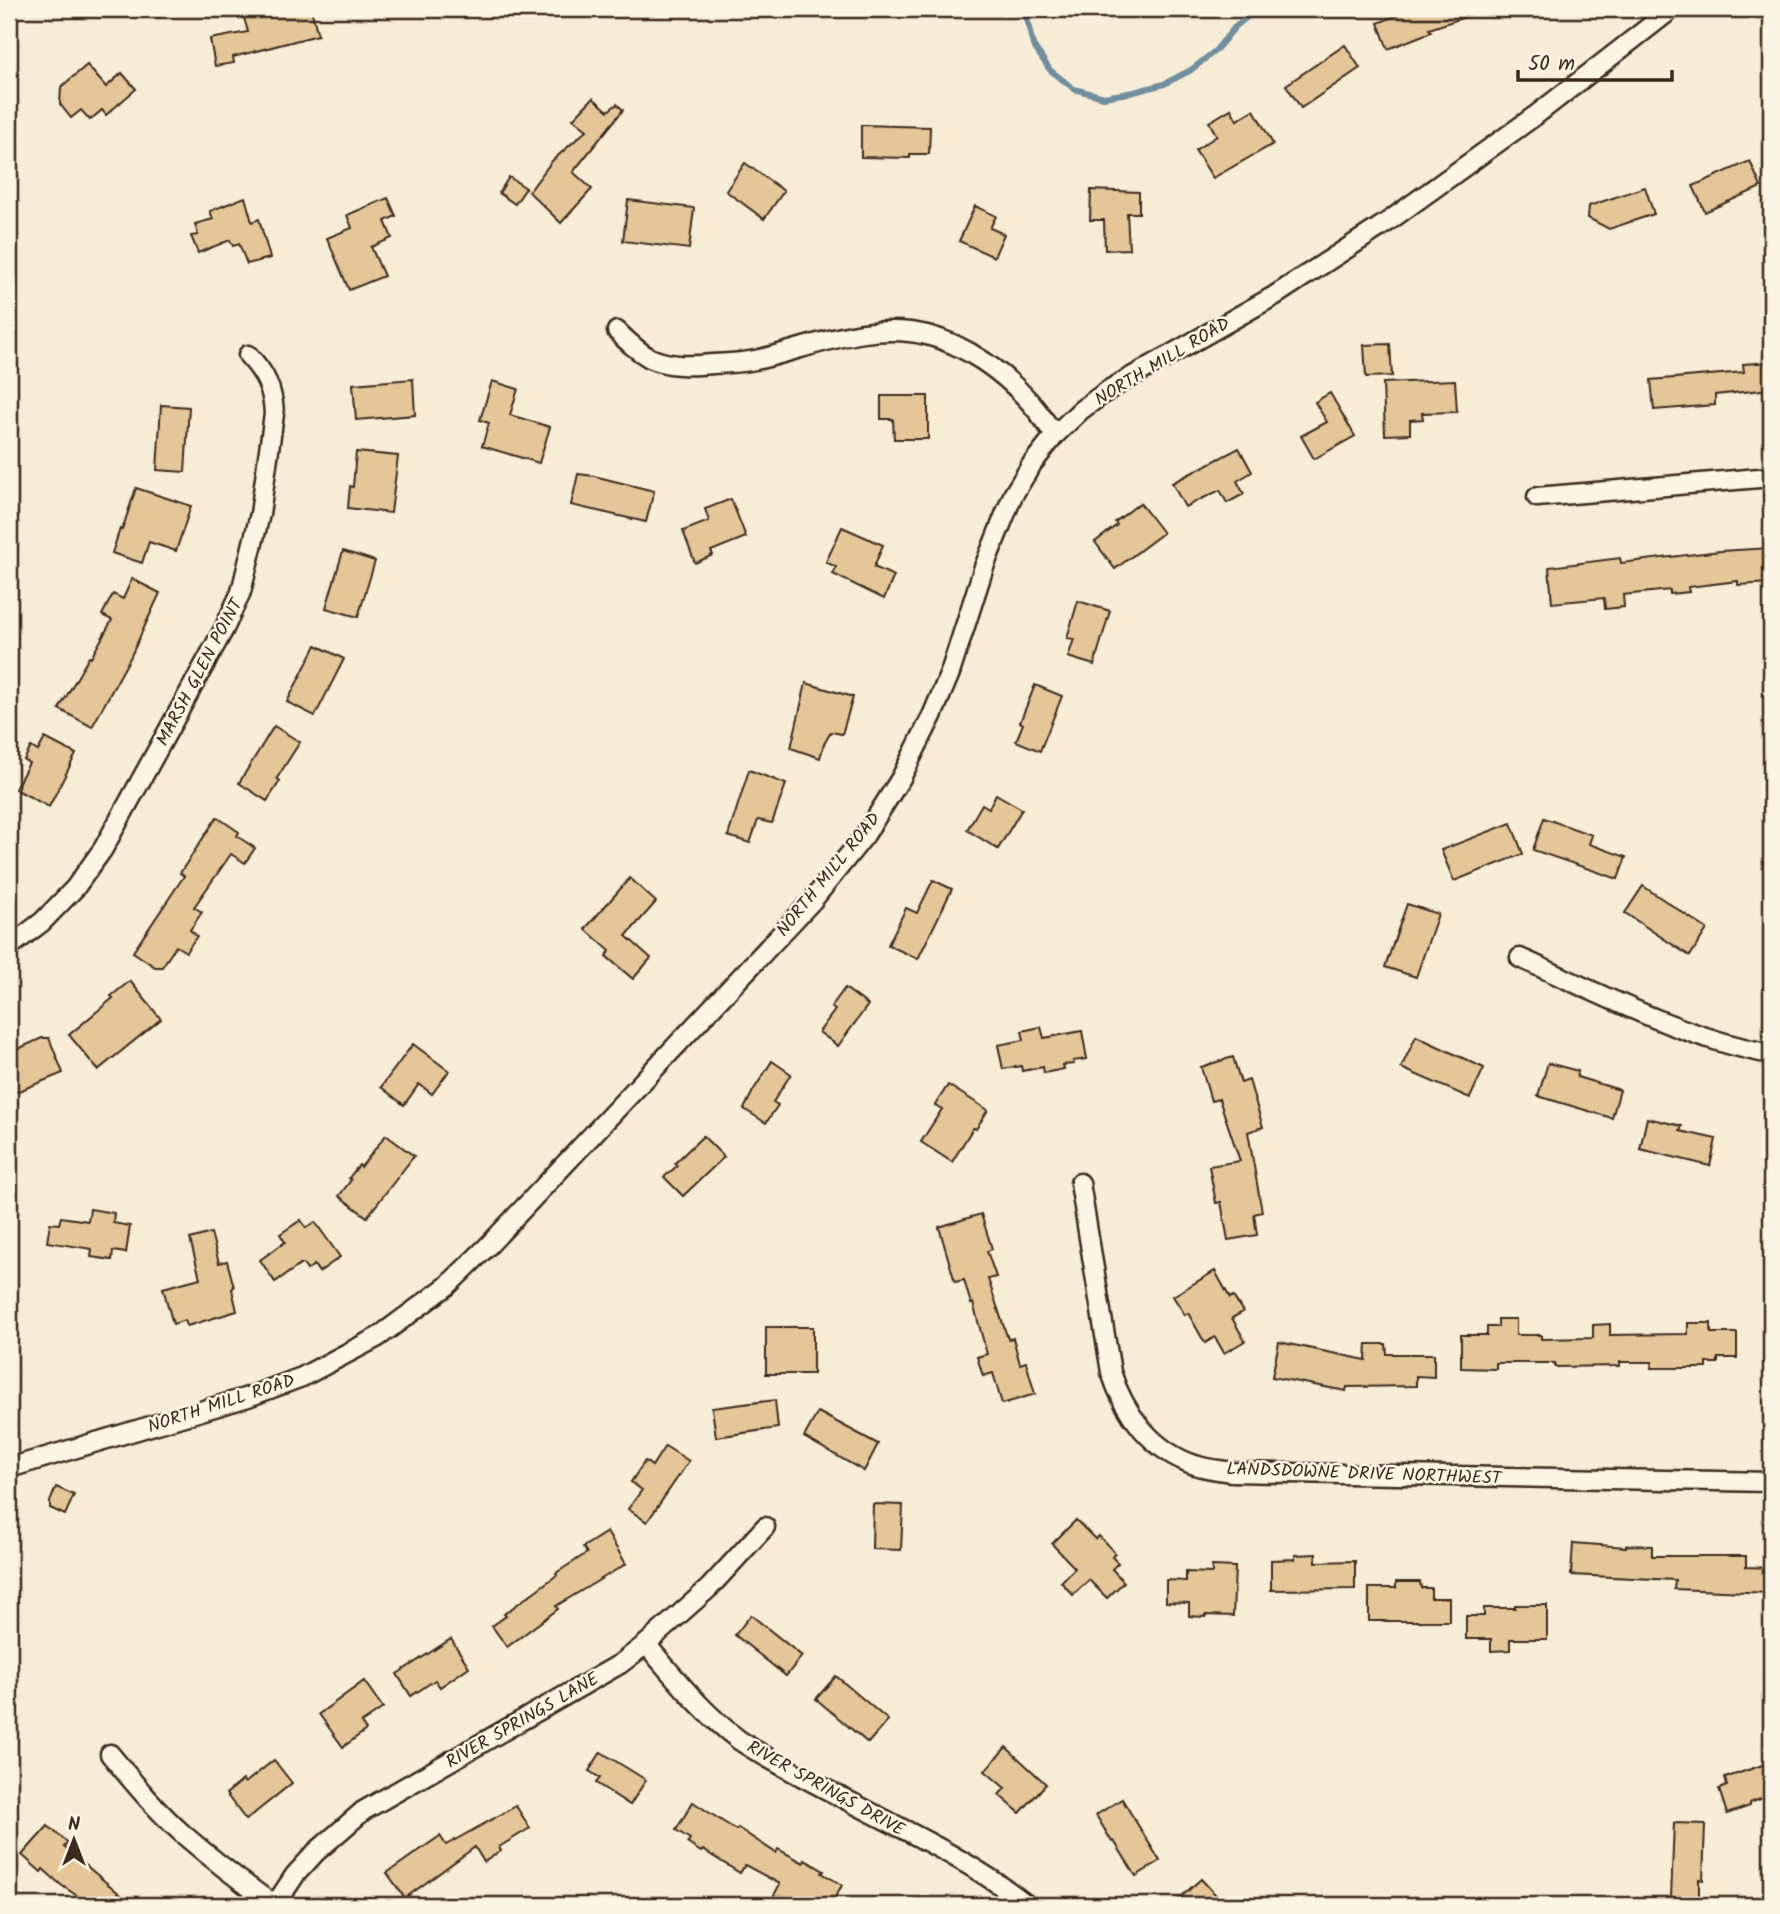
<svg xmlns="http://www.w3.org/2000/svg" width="1780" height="1914" viewBox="0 0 1780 1914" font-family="Kalam,sans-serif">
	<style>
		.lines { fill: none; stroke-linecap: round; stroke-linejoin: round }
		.stream { stroke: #6f8e9d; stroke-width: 6 }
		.building { fill: #e4c698; stroke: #3b2a1e; stroke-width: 2 }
		.street-casing { stroke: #3b2a1e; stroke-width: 23 }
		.street { stroke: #fcf5e5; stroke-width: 18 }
		.labels { text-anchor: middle; stroke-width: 5; stroke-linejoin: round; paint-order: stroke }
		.street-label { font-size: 18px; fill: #3b2a1e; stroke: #fcf5e5 }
	</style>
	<rect width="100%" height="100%" fill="#f7ecd6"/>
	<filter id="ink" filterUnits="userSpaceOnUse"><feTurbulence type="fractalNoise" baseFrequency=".0143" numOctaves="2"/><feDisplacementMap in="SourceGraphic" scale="14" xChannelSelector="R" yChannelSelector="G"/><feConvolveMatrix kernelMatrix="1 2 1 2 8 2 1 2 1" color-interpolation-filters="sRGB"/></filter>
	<g filter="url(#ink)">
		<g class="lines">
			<path class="stream" d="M1027,9L1026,15L1033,45L1050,70L1074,89L1104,97L1134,92L1164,84L1191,70L1215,51L1235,27L1257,9"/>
		</g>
		<g class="building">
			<path d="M254,9H311L318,35L233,57L234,63L215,66L210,39L248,32L243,14L254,11Z"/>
			<path d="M1412,9H1480V12L1429,29L1431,32L1388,49L1378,23Z"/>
			<path d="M1345,45L1360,68L1301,108L1286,85Z"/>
			<path d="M87,65L106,87L122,73L136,89L106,115L102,110L90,120L81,110L71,118L60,104L61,87Z"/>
			<path d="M593,98L608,111L617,104L623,110L573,172L592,189L561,223L529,192L552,161L587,130L573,119Z"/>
			<path d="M1231,109L1237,120L1254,110L1273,144L1213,178L1195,150L1217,136L1209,122Z"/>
			<path d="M861,125L930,127L929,154H910V158L861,157Z"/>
			<path d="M1750,161L1761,187L1705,212L1693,186Z"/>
			<path d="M745,163L784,191L764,219L726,191Z"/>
			<path d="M509,177L526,188L515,204L499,193Z"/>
			<path d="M1645,187L1654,214L1609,229L1588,218L1589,206Z"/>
			<path d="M1091,190L1139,192V213H1127L1129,249L1105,250L1104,220H1090Z"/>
			<path d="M245,197L252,222L259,219L270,258L247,264L239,244L233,246L230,240L198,253L191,236L198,235L195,224L213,219L210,211Z"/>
			<path d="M388,198L396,216L385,221L392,238L371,247L384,276L349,290L327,238L352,228L347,215Z"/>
			<path d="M628,200L694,208L689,249L623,241Z"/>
			<path d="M975,206L996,216L990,228L1004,234L994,257L959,241Z"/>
			<path d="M1390,344L1392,376L1366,377L1364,345Z"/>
			<path d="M1771,362V389L1715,395V405L1654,410L1651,380L1744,372L1743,364Z"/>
			<path d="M413,379L415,415L356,420L353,384Z"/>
			<path d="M1455,380L1457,412L1422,413L1423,419L1410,420V434L1385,435L1383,383Z"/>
			<path d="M492,381L518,389L510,415L550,427L539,463L482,446L489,423L480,420Z"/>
			<path d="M1330,393L1355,436L1314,459L1301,436L1327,422L1315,402Z"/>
			<path d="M881,396H928V439H894L893,419H881Z"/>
			<path d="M161,405L189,407L185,472L157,470Z"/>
			<path d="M1239,448L1252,472L1237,481L1244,494L1227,503L1220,490L1185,507L1172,483Z"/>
			<path d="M356,452L398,456L391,513L348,508L350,486L353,487Z"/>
			<path d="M578,474L594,476L654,491L646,522L571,505Z"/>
			<path d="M136,488L191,506L176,551L149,542L142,563L112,553L120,529L122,530Z"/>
			<path d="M731,499L746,537L711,551L713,555L695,563L683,531L709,521L705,509Z"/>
			<path d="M1140,503L1163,533L1115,569L1095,542L1117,525L1115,522Z"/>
			<path d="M842,527L883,545L874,567L894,576L884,599L833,574L836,567L826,562Z"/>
			<path d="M1770,548L1771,583L1738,585V581L1688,587L1689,592L1670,594V590L1623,595L1624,607L1605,609L1604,598L1552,603L1549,567L1620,558L1621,563L1720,551Z"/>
			<path d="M343,551L375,561L358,617L326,608Z"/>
			<path d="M132,579L160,593L131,656L92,727L59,709L89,657L91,658L112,620L102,615L113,594L123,599Z"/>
			<path d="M1078,601L1110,611L1094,665L1068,657L1074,639L1067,638Z"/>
			<path d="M316,645L344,659L315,716L287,702Z"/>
			<path d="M806,683L853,697L842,734L831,732L824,744L820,758L791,748Z"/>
			<path d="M1035,685L1062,696L1040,751L1016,741L1023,724L1020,722Z"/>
			<path d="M274,726L300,742L277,778L280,781L267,801L239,783Z"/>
			<path d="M45,738L76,754L49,807L15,789L29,763L24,760L31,747L38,751Z"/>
			<path d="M749,770L786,784L772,823L758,820L750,843L728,836Z"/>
			<path d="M996,794L1022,809L998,849L967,830L982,804L989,808Z"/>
			<path d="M217,817L239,832L237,836L255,848L245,863L231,854L194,907L202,912L190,930L197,936L186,952L176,946L162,967H155L133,952L184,876L180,873Z"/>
			<path d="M1544,818L1592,835L1589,844L1626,857L1618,879L1533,850Z"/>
			<path d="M1511,823L1523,854L1454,881L1441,850Z"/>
			<path d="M630,878L656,902L626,936L651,958L633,979L606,956L610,951L585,929Z"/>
			<path d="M933,880L952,889L918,959L888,945L906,908L917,913Z"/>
			<path d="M1643,886L1707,929L1690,956L1625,913Z"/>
			<path d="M1407,904L1438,914L1416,977L1385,967Z"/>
			<path d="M130,981L161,1019L98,1070L69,1035L113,998L111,996Z"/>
			<path d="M845,988L868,1005L838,1046L819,1032L835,1010L831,1007Z"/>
			<path d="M1041,1027L1044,1038L1082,1031L1087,1059L1073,1061L1074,1064L1063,1065L1064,1069L1044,1073L1043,1067L1022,1071L1021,1066L1003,1069L998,1045L1024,1040L1022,1031Z"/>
			<path d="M1416,1036L1484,1068L1470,1098L1401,1068Z"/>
			<path d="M42,1038H49L63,1073L9,1095V1053Z"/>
			<path d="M413,1044L449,1071L432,1094L419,1084L404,1105L381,1087Z"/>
			<path d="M1233,1057L1241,1083L1249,1080L1263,1127L1248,1132L1262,1212L1254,1214L1257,1235L1228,1240L1221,1202L1216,1203L1209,1166L1240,1161L1219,1099L1211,1101L1201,1067Z"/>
			<path d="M772,1061L791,1074L773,1102L778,1105L766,1123L744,1109L753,1091Z"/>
			<path d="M1548,1063L1578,1071L1577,1077L1620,1090L1612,1118L1538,1096Z"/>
			<path d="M948,1085L988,1110L976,1129L973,1128L952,1162L921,1142L942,1109L935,1105Z"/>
			<path d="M1647,1118L1682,1126L1680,1131L1716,1139L1710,1166L1640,1149Z"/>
			<path d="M386,1135L414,1156L367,1217L339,1196L351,1180L349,1178L359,1165L361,1167Z"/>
			<path d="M703,1136L724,1157L683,1196L664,1177L677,1166L675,1163Z"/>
			<path d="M90,1209L114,1213L113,1223L130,1226L126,1253L113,1251L112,1260L91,1257L92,1249L47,1242L50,1223L59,1224L61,1217L88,1221Z"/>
			<path d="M981,1214L992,1249L987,1251L996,1277L988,1279L1008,1339L1013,1338L1020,1364L1026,1362L1035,1394L1002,1404L993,1373L983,1376L977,1357L987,1354L973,1303L971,1304L964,1280L955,1282L939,1227Z"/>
			<path d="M301,1220L306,1228L315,1222L340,1257L319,1272L314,1265L307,1270L303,1264L300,1265L275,1282L260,1260L285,1242L280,1234Z"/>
			<path d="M211,1233L219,1263L227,1261L234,1287L232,1289L237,1311L187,1326L185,1320L173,1324L163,1288L200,1278L190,1239Z"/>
			<path d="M1215,1271L1230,1298L1233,1296L1243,1312L1232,1318L1245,1341L1224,1353L1215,1337L1205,1343L1188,1313L1185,1315L1173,1296Z"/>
			<path d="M1498,1319H1516V1335H1541V1339L1593,1338V1325L1610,1324V1335L1688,1334V1323H1711V1333H1737V1358H1718V1363H1707V1368H1651L1652,1362H1620V1366L1555,1367V1363H1496V1369L1461,1368V1335H1487V1327H1498Z"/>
			<rect x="766" y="1327" width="47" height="47"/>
			<path d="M1279,1342L1366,1360L1367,1344H1386L1387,1354H1434V1377L1416,1376V1386L1347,1387L1346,1391L1272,1377Z"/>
			<path d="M775,1400L778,1428L716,1437L712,1408Z"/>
			<path d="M818,1412L878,1444L864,1471L804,1437Z"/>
			<path d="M665,1446L689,1461L647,1522L628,1509L642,1490L631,1482L645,1461L652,1466Z"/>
			<path d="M56,1487L74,1495L65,1515L50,1508V1502Z"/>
			<path d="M873,1504L903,1505L901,1550L872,1549Z"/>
			<path d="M1076,1520L1095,1539L1099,1536L1115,1553L1112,1557L1118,1563L1112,1569L1124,1582L1107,1598L1089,1580L1073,1595L1061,1582L1075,1568L1052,1544Z"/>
			<path d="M607,1532L626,1564L556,1606L558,1609L507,1647L492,1626L506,1616L504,1614L557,1575L556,1573L587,1553L583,1547Z"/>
			<path d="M1573,1543L1626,1547V1545L1652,1546V1556H1746V1567L1771,1568V1593L1674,1589L1675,1580L1571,1575Z"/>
			<path d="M1316,1554V1562L1355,1561V1589L1271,1590V1560L1295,1559V1555Z"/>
			<path d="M1212,1566L1235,1567L1233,1616L1205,1615V1617L1189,1616V1603L1166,1602V1580L1186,1581V1572L1212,1573Z"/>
			<path d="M1396,1582H1420L1421,1588H1431V1598H1449V1621H1369V1588H1396Z"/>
			<path d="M1515,1605H1547V1639H1510V1650L1491,1651V1639H1466V1616H1484V1608H1515Z"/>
			<path d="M751,1615L802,1656L786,1676L735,1635Z"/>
			<path d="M451,1639L469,1667L440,1687L435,1680L411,1696L397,1674Z"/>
			<path d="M836,1676L888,1720L868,1743L816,1699Z"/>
			<path d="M364,1681L383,1708L361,1723L366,1730L343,1747L319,1714Z"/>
			<path d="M1006,1747L1046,1784L1020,1813L999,1795L1005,1788L985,1771Z"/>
			<path d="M601,1752L646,1780L630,1805L596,1783L600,1778L589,1771Z"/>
			<path d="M274,1760L292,1783L246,1820L226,1794L243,1780L245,1783Z"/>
			<path d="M1771,1762V1795L1750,1803V1806L1727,1814L1719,1789L1727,1786L1725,1778Z"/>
			<path d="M1122,1799L1160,1861L1136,1876L1114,1841L1112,1842L1096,1815Z"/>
			<path d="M693,1802L736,1830L738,1828L776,1853L778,1849L804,1863L805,1860L824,1871L822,1873L842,1885L831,1905H789L773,1897L780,1884L745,1865L740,1873L703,1850L701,1852L687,1843L690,1839L676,1830Z"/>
			<path d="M516,1806L530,1828L499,1847L501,1851L484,1862L475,1847L405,1898L387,1873L440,1836L446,1845Z"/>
			<path d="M1674,1823L1705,1824L1703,1880L1699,1879V1899L1671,1898Z"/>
			<path d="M48,1826L68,1843L64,1847L133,1905H91L61,1885L43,1869L41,1872L22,1855Z"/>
			<path d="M1201,1879L1225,1905H1172Z"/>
		</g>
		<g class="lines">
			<g class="street-casing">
				<g id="street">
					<path d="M617,331C627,341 637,351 650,358C670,367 691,366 713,364C728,363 745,363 760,359C815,346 870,321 927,335C966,345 1003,372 1029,401C1039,412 1047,424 1055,435"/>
					<path d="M1537,497L1771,477"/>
					<path d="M9,947L42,922L75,888L103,849L224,629L241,592L260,514L274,414C273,389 265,373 248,355"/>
					<path d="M1520,958C1601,994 1683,1038 1771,1054"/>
					<path d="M1080,1183L1111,1372C1124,1413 1152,1451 1195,1465C1206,1469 1220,1470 1232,1472L1771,1482"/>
					<path d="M9,1468L248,1397L302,1377L378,1337L447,1286L488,1246L812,901L865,835L901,778L932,716L950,673L984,567L1013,495L1032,464L1055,435L1081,410L1110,389L1274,296L1386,223L1536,115L1672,9"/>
					<path d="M646,1644C675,1678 703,1713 739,1740C764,1757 791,1771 818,1785C889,1823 965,1856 1027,1905"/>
					<path d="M110,1754C133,1782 156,1810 184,1835C213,1860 243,1883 274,1905"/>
					<path d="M275,1905L295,1875L316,1852L363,1811L620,1664L646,1644L709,1588L765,1527"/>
				</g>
			</g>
			<use href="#street" class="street"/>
		</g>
	</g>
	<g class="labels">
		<g class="street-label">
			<text transform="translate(1162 361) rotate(-31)" y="6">NORTH MILL ROAD</text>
			<text transform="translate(199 672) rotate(-62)" y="6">MARSH GLEN POINT</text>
			<text transform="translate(828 874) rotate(-51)" y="6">NORTH MILL ROAD</text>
			<text transform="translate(221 1403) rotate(-18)" y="6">NORTH MILL ROAD</text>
			<text transform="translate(1364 1473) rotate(2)" y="6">LANDSDOWNE DRIVE NORTHWEST</text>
			<text transform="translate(522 1720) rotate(-30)" y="6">RIVER SPRINGS LANE</text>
			<text transform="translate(826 1788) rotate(29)" y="6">RIVER SPRINGS DRIVE</text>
		</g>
	</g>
	<rect width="1780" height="1914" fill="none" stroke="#fcf5e5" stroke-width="35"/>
	<rect x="18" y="18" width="1745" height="1879" fill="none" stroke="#3b2a1e" stroke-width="2.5" filter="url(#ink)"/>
	<g transform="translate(74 1840)" stroke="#fcf5e5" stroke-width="5" paint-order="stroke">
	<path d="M0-5L12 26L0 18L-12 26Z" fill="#3b2a1e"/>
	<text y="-10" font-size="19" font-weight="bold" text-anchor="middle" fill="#3b2a1e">N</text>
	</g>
	<path d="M1518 70v10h154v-10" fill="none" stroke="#3b2a1e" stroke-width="3.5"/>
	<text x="1528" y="70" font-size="21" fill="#3b2a1e" stroke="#fcf5e5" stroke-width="5" paint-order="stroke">50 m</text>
</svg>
